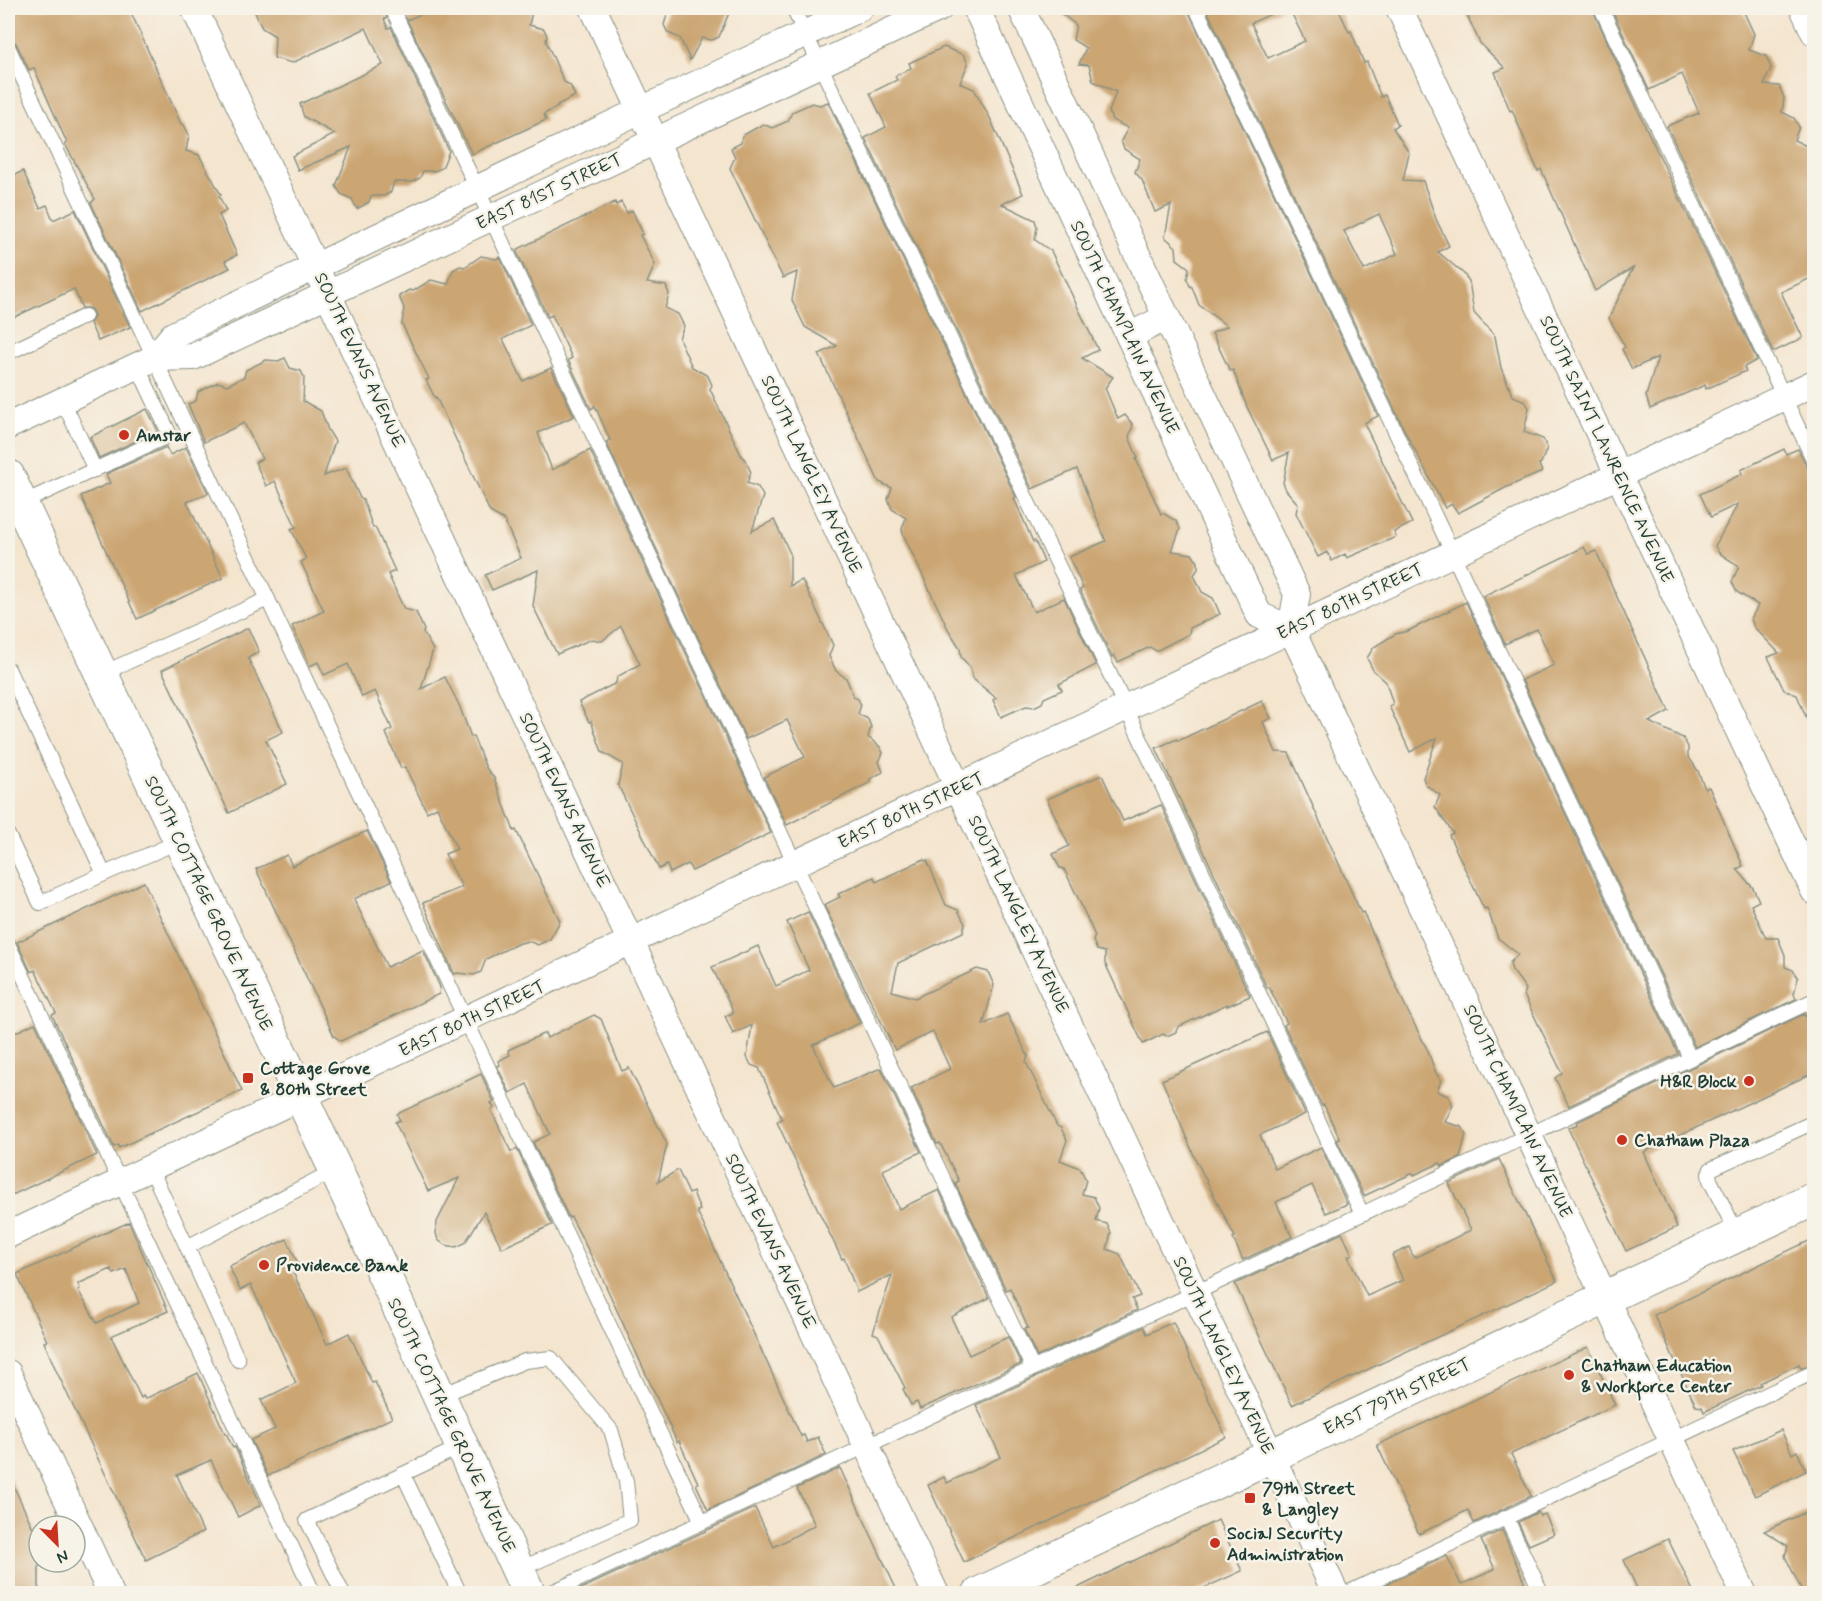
<svg xmlns="http://www.w3.org/2000/svg" width="1822" height="1601" viewBox="0 0 1822 1601" font-family="Mynerve,sans-serif">
	<style>
		.building { fill: #cba572; fill-rule: evenodd }
		.lines { fill: none; stroke-linecap: round; stroke-linejoin: round }
		.service-casing { stroke: #8a9182; stroke-width: 16 }
		.minor-casing { stroke: #8a9182; stroke-width: 28 }
		.secondary-casing { stroke: #8a9182; stroke-width: 35 }
		.service { stroke: #fff; stroke-width: 14 }
		.minor { stroke: #fff; stroke-width: 26 }
		.secondary { stroke: #fff; stroke-width: 33 }
		.poi-dot { fill: #c8321e; stroke: #f7f3e8; stroke-width: 2 }
		.labels { text-anchor: middle; stroke-width: 5; stroke-linejoin: round; paint-order: stroke }
		.street-label { font-size: 18px; fill: #1f3d34; stroke: #f7f3e8 }
		.poi-label { font-size: 18px; font-weight: bold; fill: #1f3d34; stroke: #f7f3e8; text-anchor: start }
	</style>
	<rect width="100%" height="100%" fill="#f7f3e8"/>
	<filter id="ink" filterUnits="userSpaceOnUse"><feTurbulence type="fractalNoise" baseFrequency=".0167" numOctaves="2"/><feDisplacementMap in="SourceGraphic" scale="12" xChannelSelector="R" yChannelSelector="G"/><feConvolveMatrix kernelMatrix="1 2 1 2 8 2 1 2 1" color-interpolation-filters="sRGB"/></filter>
	<filter id="wash" filterUnits="userSpaceOnUse"><feTurbulence type="fractalNoise" baseFrequency=".008" numOctaves="4" result="noise"/><feDisplacementMap in="SourceGraphic" scale="24" xChannelSelector="R" yChannelSelector="G"/><feGaussianBlur stdDeviation="1.35" result="paint"/><feColorMatrix in="noise" values="0 0 0 0 0 0 0 0 0 0 0 0 0 0 0 0 0 1.4 0 .05"/><feComposite in="paint" operator="in"/></filter>
	<g filter="url(#wash)">
		<rect width="100%" height="100%" fill="#f4e5cf"/>
		<g id="blocks">
			<g class="building">
				<path d="M8,8H129L181,124L184,125L189,135L186,151L199,155L221,195L219,196L226,211L219,215L237,255L225,261L230,268L142,311L91,203L95,199L65,144L67,143L34,68L29,70L16,43L8,38Z"/>
				<path d="M253,8H383L387,18L384,19L388,28L391,27L449,151L442,168L434,171H423L420,178L412,182H394L391,192L384,196H371L369,202L357,209L352,199L341,194L336,186L351,147L298,170L292,156L335,134L304,117L300,104L383,65L366,28L292,63L274,58L275,36L262,28Z"/>
				<path d="M434,8H533L529,25L544,29L547,36L546,41L564,82L570,85L575,96L557,105L558,107L544,114L546,120L472,154L407,20Z"/>
				<path d="M669,8H731L719,37L712,40L702,38L690,60L680,38L668,33L664,25Z"/>
				<path d="M1054,8H1187L1378,416L1364,423L1412,523L1394,532L1396,537L1347,558L1345,554L1332,561L1327,552L1318,557L1296,513L1298,504L1286,490L1283,483L1289,453L1273,460L1247,407L1233,370L1230,371L1212,333L1227,326L1199,305L1192,287L1190,286L1187,279L1189,268L1177,259L1176,247L1165,237L1171,205L1155,212L1142,180L1135,172L1140,159L1124,149L1121,141L1128,128L1112,120L1109,112L1116,92L1093,81L1089,65L1079,64L1086,48L1073,40L1076,25Z"/>
				<path d="M1206,8H1284L1251,23L1268,58L1305,41L1289,8H1338L1349,32L1351,31L1364,63L1367,62L1381,97L1385,95L1398,125L1393,128L1409,153L1403,180L1423,181L1436,219L1449,246L1438,252L1464,274L1469,281L1474,313L1495,336L1501,368L1513,396L1525,401L1529,408L1524,432L1543,439L1547,448L1541,463L1539,464L1542,472L1507,487L1458,513L1452,504L1445,508L1404,429ZM1379,214L1397,254L1364,270L1344,231Z"/>
				<path d="M1476,8H1592L1649,134L1757,360L1744,367L1746,371L1706,389L1705,385L1650,409L1646,396L1658,357L1632,369L1622,349L1625,347L1609,318L1633,268L1595,291L1541,169L1538,171L1512,110L1510,111L1495,72L1505,68L1480,43L1466,13Z"/>
				<path d="M1611,8H1742L1754,34L1749,50L1766,56L1771,68L1764,85L1779,86L1784,98L1782,112L1794,118L1799,127L1794,140L1809,147L1815,160V276L1781,292L1803,338L1773,352L1667,126L1699,113L1682,74L1649,90Z"/>
				<path d="M944,47L964,55L968,64L960,83L974,89L990,118L1023,194L1002,204L1035,220L1037,227L1035,240L1051,251L1098,350L1082,358L1113,377L1105,388L1118,419L1125,415L1133,425L1129,437L1138,458L1136,459L1161,514L1163,513L1176,521L1180,529L1172,551L1192,554L1194,557L1198,562V569L1194,575L1202,592L1213,598L1220,614L1190,628L1189,634L1156,651L1150,647L1118,662L1114,655L1112,657L1080,590L1083,588L1069,557L1106,541L1077,469L1032,489L865,138L886,127L870,93L897,80L895,76L911,68L909,63Z"/>
				<path d="M828,102L1016,497L1014,498L1033,542L1035,541L1044,562L1016,575L1034,612L1064,598L1096,665L1059,684L1062,690L1044,698L1042,703L1034,707L1026,706L1001,717L993,700L996,698L972,678L970,667L961,657L960,648L948,629L903,534L902,529L906,518L892,509L888,499L892,488L879,482L819,354L837,346L805,327L792,300L797,272L783,278L730,168L735,157L731,148L741,143L742,136L763,124L772,128L788,121L792,112L812,103L820,105Z"/>
				<path d="M23,171L40,208L47,205L53,220L75,210L130,327L98,341L90,323L94,317L93,313L90,308H82L74,289L8,320V178Z"/>
				<path d="M615,202L616,205L621,202L627,213L632,210L643,234L640,235L655,264L647,283L666,286L669,294L665,308L678,314L684,326L679,338L692,367L708,376L712,385L710,389L742,457L744,458L751,472L747,483L758,487L763,496L752,531L774,520L790,553V586L802,580L833,645L829,656L836,671L846,678L854,697L858,699L861,705L858,714L868,719L871,727L868,737L880,747L883,753L879,762L883,772L870,779L871,782L787,825L764,777L805,757L787,720L746,739L606,442L610,440L595,406L591,409L568,360L572,358L552,315L548,317L516,250Z"/>
				<path d="M481,256L496,259L500,257L531,325L503,339L523,381L551,368L574,416L538,433L552,470L590,450L771,833L692,871L688,864L670,873L667,865L659,869L618,785L623,764L602,752L591,721L589,722L579,702L616,683L617,677L640,664L621,626L602,641L592,639L557,654L533,606L538,570L492,590L485,575L521,558L504,520L490,512L436,397L435,398L426,380L429,379L402,324L404,308L399,296L409,290L413,291L431,280L448,284L453,270L460,266L465,267Z"/>
				<path d="M285,358L290,368L301,371L304,377L303,401L321,411L328,430L335,441L324,476L346,468L360,498L363,500L373,528L375,527L395,571L388,574L404,609L416,612L424,630L423,632L433,650L421,689L445,677L459,705L471,737L473,736L486,768L494,778L514,831L516,830L560,921L550,939L538,945L528,941L517,944L486,959L481,972L474,975L458,973L454,974L423,903L462,887L445,854L457,849L437,807L427,812L405,767L401,768L386,733L392,729L375,691L362,697L348,664L324,675L318,662L310,666L292,626L324,611L301,562L306,559L291,529L296,527L275,481L266,486L255,462L262,459L244,423L204,442L188,404L196,401L198,392L218,382L227,385L244,377L246,370L266,360L278,361Z"/>
				<path d="M147,409L158,431L99,458L90,437Z"/>
				<path d="M166,447L170,455L186,447L208,493L187,502L223,578L137,619L81,496L110,483L106,474Z"/>
				<path d="M1784,449L1786,454L1798,449L1810,473L1815,471L1814,736L1797,695L1784,690L1768,657L1779,653L1754,627L1751,619L1758,605L1737,592L1732,582L1739,566L1719,553L1715,546L1738,504L1711,517L1700,494L1742,474L1741,470Z"/>
				<path d="M1584,547L1588,554L1596,551L1669,711L1649,722L1683,738L1688,747V756L1698,771L1705,789L1709,787L1743,866L1737,869L1753,888L1759,901L1751,905L1766,938H1778L1785,955V967L1793,970L1798,978L1794,994L1796,999L1695,1047L1522,680L1554,665L1537,629L1505,644L1483,596Z"/>
				<path d="M1466,602L1678,1054L1569,1106L1555,1078L1562,1073L1524,995L1526,989L1512,970L1510,963L1518,954L1498,938L1487,908L1484,909L1449,835L1453,833L1435,807L1440,795L1426,785L1423,778L1437,738L1410,752L1389,706L1393,704L1386,682L1373,670L1367,658L1374,647L1395,634L1408,631Z"/>
				<path d="M248,628L259,652L248,658L283,732L266,740L287,784L229,813L162,670Z"/>
				<path d="M1262,701L1271,718L1263,722L1276,752L1289,753L1361,913L1363,912L1407,1010L1428,1051L1435,1071L1441,1081L1437,1091L1448,1096L1453,1105L1445,1122L1462,1127L1466,1134L1460,1158L1442,1166L1440,1163L1414,1175L1413,1173L1364,1196L1337,1140L1340,1139L1324,1105L1322,1106L1284,1025L1287,1023L1269,987L1267,988L1156,748L1177,739L1178,741Z"/>
				<path d="M1102,775L1123,821L1161,805L1250,996L1227,1006V1004L1178,1027L1176,1032L1167,1036L1163,1034L1143,1044L1105,963V952L1097,950L1093,941L1095,936L1078,898L1064,869L1060,868L1053,854L1069,846L1047,799Z"/>
				<path d="M367,831L391,881L354,899L387,967L423,950L440,987L439,994L341,1041L334,1036L256,869L287,855L292,866Z"/>
				<path d="M924,859L925,861L927,860L946,905L958,910L965,924L963,932L898,963L892,991L915,998L977,969L988,972L994,985L983,1025L1007,1014L1028,1056L1026,1062L1041,1093L1057,1126L1061,1128L1067,1140L1060,1160L1080,1168L1086,1180L1082,1194L1094,1197L1099,1208L1096,1221L1107,1224L1111,1233L1107,1249L1120,1254L1140,1296L1132,1299L1137,1310L1037,1357L1024,1329L1028,1328L1010,1288L1006,1290L955,1183L959,1181L940,1143L937,1144L911,1088L950,1069L933,1032L895,1050L824,905L840,897L838,894L874,877L876,882Z"/>
				<path d="M144,882L242,1091L119,1148L118,1145L114,1147L52,1015L56,1013L35,970L31,972L17,942Z"/>
				<path d="M808,912L860,1023L813,1045L834,1088L881,1068L921,1152L883,1170L899,1209L939,1190L989,1298L951,1317L969,1355L1008,1337L1021,1364L920,1409L917,1402L911,1405L903,1389L905,1388L878,1335L873,1333L892,1275L857,1292L844,1258L842,1259L820,1214L777,1122L782,1119L759,1068L751,1065L747,1057L752,1025L733,1034L725,1016L733,1013L731,1007L712,967L758,946L776,986L809,970L787,922Z"/>
				<path d="M1815,1013V1072L1644,1152L1677,1227L1626,1251L1568,1128L1578,1124L1577,1122L1804,1014L1806,1017Z"/>
				<path d="M594,1015L601,1019L622,1071L629,1068L667,1144L658,1182L678,1170L689,1194L693,1192L700,1210L697,1211L801,1436L804,1435L807,1442L818,1437L826,1455L708,1510L696,1484L698,1483L679,1441L677,1442L599,1271L571,1217L569,1218L533,1142L550,1134L527,1084L510,1093L497,1066L500,1065L498,1061L510,1055L508,1050L545,1033L547,1038Z"/>
				<path d="M35,1023L97,1155L8,1197V1036Z"/>
				<path d="M1267,1032L1305,1114L1260,1135L1275,1169L1321,1147L1347,1204L1326,1213L1312,1185L1276,1202L1292,1237L1243,1260L1233,1238L1235,1237L1195,1158L1162,1080Z"/>
				<path d="M481,1074L494,1102L491,1103L494,1108L491,1110L511,1152L517,1149L552,1225L502,1248L484,1212L465,1243L456,1247L445,1245L438,1240L436,1233L437,1222L459,1178L428,1191L395,1122L400,1120L397,1114Z"/>
				<path d="M1499,1159L1557,1281L1292,1405L1235,1284L1342,1233L1352,1254L1348,1256L1367,1296L1403,1280L1392,1255L1409,1247L1414,1258L1471,1230L1449,1183Z"/>
				<path d="M129,1222L168,1311L111,1336L141,1398L143,1396L145,1399L198,1373L225,1434L226,1433L233,1448L235,1447L261,1505L238,1517L211,1460L177,1475L203,1532L146,1560L56,1370L44,1342L47,1341L17,1274ZM111,1269L114,1274L126,1269L139,1303L97,1323L78,1290L80,1289L78,1284Z"/>
				<path d="M1815,1238V1363L1801,1368L1799,1364L1760,1383L1761,1385L1704,1412L1702,1407L1696,1406L1654,1315Z"/>
				<path d="M287,1239L298,1264L291,1268L327,1344L349,1333L372,1383L375,1382L392,1418L268,1476L251,1440L275,1429L261,1400L296,1383L251,1285L240,1290L229,1266Z"/>
				<path d="M1173,1322L1226,1437L964,1562L928,1485L944,1477L947,1483L1001,1457L976,1405L1144,1327L1147,1334Z"/>
				<path d="M1588,1347L1615,1405L1511,1454L1531,1496L1474,1523L1468,1510L1419,1534L1377,1445Z"/>
				<path d="M1781,1430L1792,1454L1797,1451L1806,1471L1755,1496L1733,1451Z"/>
				<path d="M840,1468L898,1593H572L755,1508L774,1547L815,1525L797,1488Z"/>
				<path d="M8,1474L39,1541V1593H8Z"/>
				<path d="M1815,1508V1593H1803L1785,1556L1788,1546L1764,1531Z"/>
				<path d="M1538,1512L1540,1516L1545,1514L1554,1534L1529,1545L1518,1522Z"/>
				<path d="M1218,1520L1242,1571L1193,1593H1067Z"/>
				<path d="M1502,1530L1529,1593H1367L1447,1556L1461,1585L1495,1569L1481,1540Z"/>
				<path d="M1668,1539L1694,1593H1639L1624,1560Z"/>
			</g>
		</g>
	</g>
	<g filter="url(#ink)">
		<use href="#blocks" fill-opacity="0" stroke="#8a9182" stroke-width="1.5"/>
		<g class="lines">
			<g class="service-casing">
				<g id="service">
					<path d="M392,8L1033,1369"/>
					<path d="M793,8L1126,708L1362,1214"/>
					<path d="M1196,8L1690,1058"/>
					<path d="M1601,8L1814,461"/>
					<path d="M8,47L702,1522"/>
					<path d="M8,353L85,316"/>
					<path d="M63,401L95,470"/>
					<path d="M22,503L170,435L137,365"/>
					<path d="M8,669L104,874L40,903L8,835"/>
					<path d="M101,674L268,599"/>
					<path d="M104,874L180,841"/>
					<path d="M8,944L314,1594"/>
					<path d="M151,1169L187,1247"/>
					<path d="M1738,1235L1710,1180L1709,1174L1711,1169L1814,1122"/>
					<path d="M238,1360L187,1247L335,1170"/>
					<path d="M439,1396L525,1361L551,1358L611,1430L626,1481L630,1520L518,1570"/>
					<path d="M403,1474L460,1594"/>
					<path d="M1506,1517L1542,1594"/>
					<path d="M343,1594L307,1520L462,1446"/>
					<path d="M548,1594L1195,1293L1814,1000"/>
					<path d="M1345,1594L1814,1372"/>
				</g>
			</g>
			<g class="minor-casing">
				<g id="minor">
					<path d="M194,8L936,1594"/>
					<path d="M593,8L1336,1594"/>
					<path d="M976,8L1259,615L1291,629"/>
					<path d="M1021,8L1297,594L1291,629L1744,1594"/>
					<path d="M1399,8L1814,891"/>
					<path d="M1803,8L1814,32"/>
					<path d="M1129,336L1167,317"/>
					<path d="M154,358L173,335L641,110L860,8"/>
					<path d="M8,426L154,358L193,357L940,8"/>
					<path d="M8,1235C612,956 1211,665 1814,383"/>
					<path d="M8,1373L111,1594"/>
				</g>
			</g>
			<g class="secondary-casing">
				<g id="secondary">
					<path d="M8,476L355,1211L529,1594"/>
					<path d="M979,1594L1814,1199"/>
				</g>
			</g>
			<use href="#service" class="service"/>
			<use href="#minor" class="minor"/>
			<use href="#secondary" class="secondary"/>
		</g>
	</g>
	<g class="poi-dot">
		<circle cx="124" cy="435" r="6"/>
		<rect x="242" y="1072" width="12" height="12" rx="3"/>
		<circle cx="1749" cy="1081" r="6"/>
		<circle cx="1622" cy="1140" r="6"/>
		<circle cx="264" cy="1265" r="6"/>
		<circle cx="1569" cy="1375" r="6"/>
		<rect x="1244" y="1492" width="12" height="12" rx="3"/>
		<circle cx="1215" cy="1543" r="6"/>
	</g>
	<g class="labels">
		<g class="street-label">
			<text transform="translate(549 191) rotate(-25)" y="6">EAST 81ST STREET</text>
			<text transform="translate(1125 327) rotate(65)" y="6">SOUTH CHAMPLAIN AVENUE</text>
			<text transform="translate(360 360) rotate(65)" y="6">SOUTH EVANS AVENUE</text>
			<text transform="translate(1607 449) rotate(65)" y="6">SOUTH SAINT LAWRENCE AVENUE</text>
			<text transform="translate(812 474) rotate(65)" y="6">SOUTH LANGLEY AVENUE</text>
			<text transform="translate(1350 601) rotate(-25)" y="6">EAST 80TH STREET</text>
			<text transform="translate(565 800) rotate(65)" y="6">SOUTH EVANS AVENUE</text>
			<text transform="translate(911 810) rotate(-25)" y="6">EAST 80TH STREET</text>
			<text transform="translate(209 903) rotate(65)" y="6">SOUTH COTTAGE GROVE AVENUE</text>
			<text transform="translate(1019 914) rotate(65)" y="6">SOUTH LANGLEY AVENUE</text>
			<text transform="translate(472 1018) rotate(-25)" y="6">EAST 80TH STREET</text>
			<text transform="translate(1518 1111) rotate(65)" y="6">SOUTH CHAMPLAIN AVENUE</text>
			<text transform="translate(771 1241) rotate(65)" y="6">SOUTH EVANS AVENUE</text>
			<text transform="translate(1224 1355) rotate(65)" y="6">SOUTH LANGLEY AVENUE</text>
			<text transform="translate(1397 1396) rotate(-25)" y="6">EAST 79TH STREET</text>
			<text transform="translate(452 1425) rotate(65)" y="6">SOUTH COTTAGE GROVE AVENUE</text>
		</g>
		<g class="poi-label">
			<text x="136" y="441">Amstar</text>
			<text x="260" y="1074">Cottage Grove<tspan x="260" dy="21">&amp; 80th Street</tspan></text>
			<text x="1737" y="1087" text-anchor="end">H&amp;R Block</text>
			<text x="1634" y="1146">Chatham Plaza</text>
			<text x="276" y="1271">Providence Bank</text>
			<text x="1581" y="1371">Chatham Education<tspan x="1581" dy="21">&amp; Workforce Center</tspan></text>
			<text x="1262" y="1494">79th Street<tspan x="1262" dy="21">&amp; Langley</tspan></text>
			<text x="1227" y="1539">Social Security<tspan x="1227" dy="21">Administration</tspan></text>
		</g>
	</g>
	<rect width="1822" height="1601" fill="none" stroke="#f7f3e8" stroke-width="30"/>
	<g transform="translate(57 1544) rotate(156)"><circle r="28" fill="#f7f3e8" stroke="#a1aaa0" stroke-width="1.5"/>
	<path d="M0-4.5L10 22L0 15L-10 22Z" fill="#c8321e"/>
	<text y="-9" font-size="16" font-weight="bold" text-anchor="middle" fill="#1f3d34">N</text>
	</g>
</svg>
